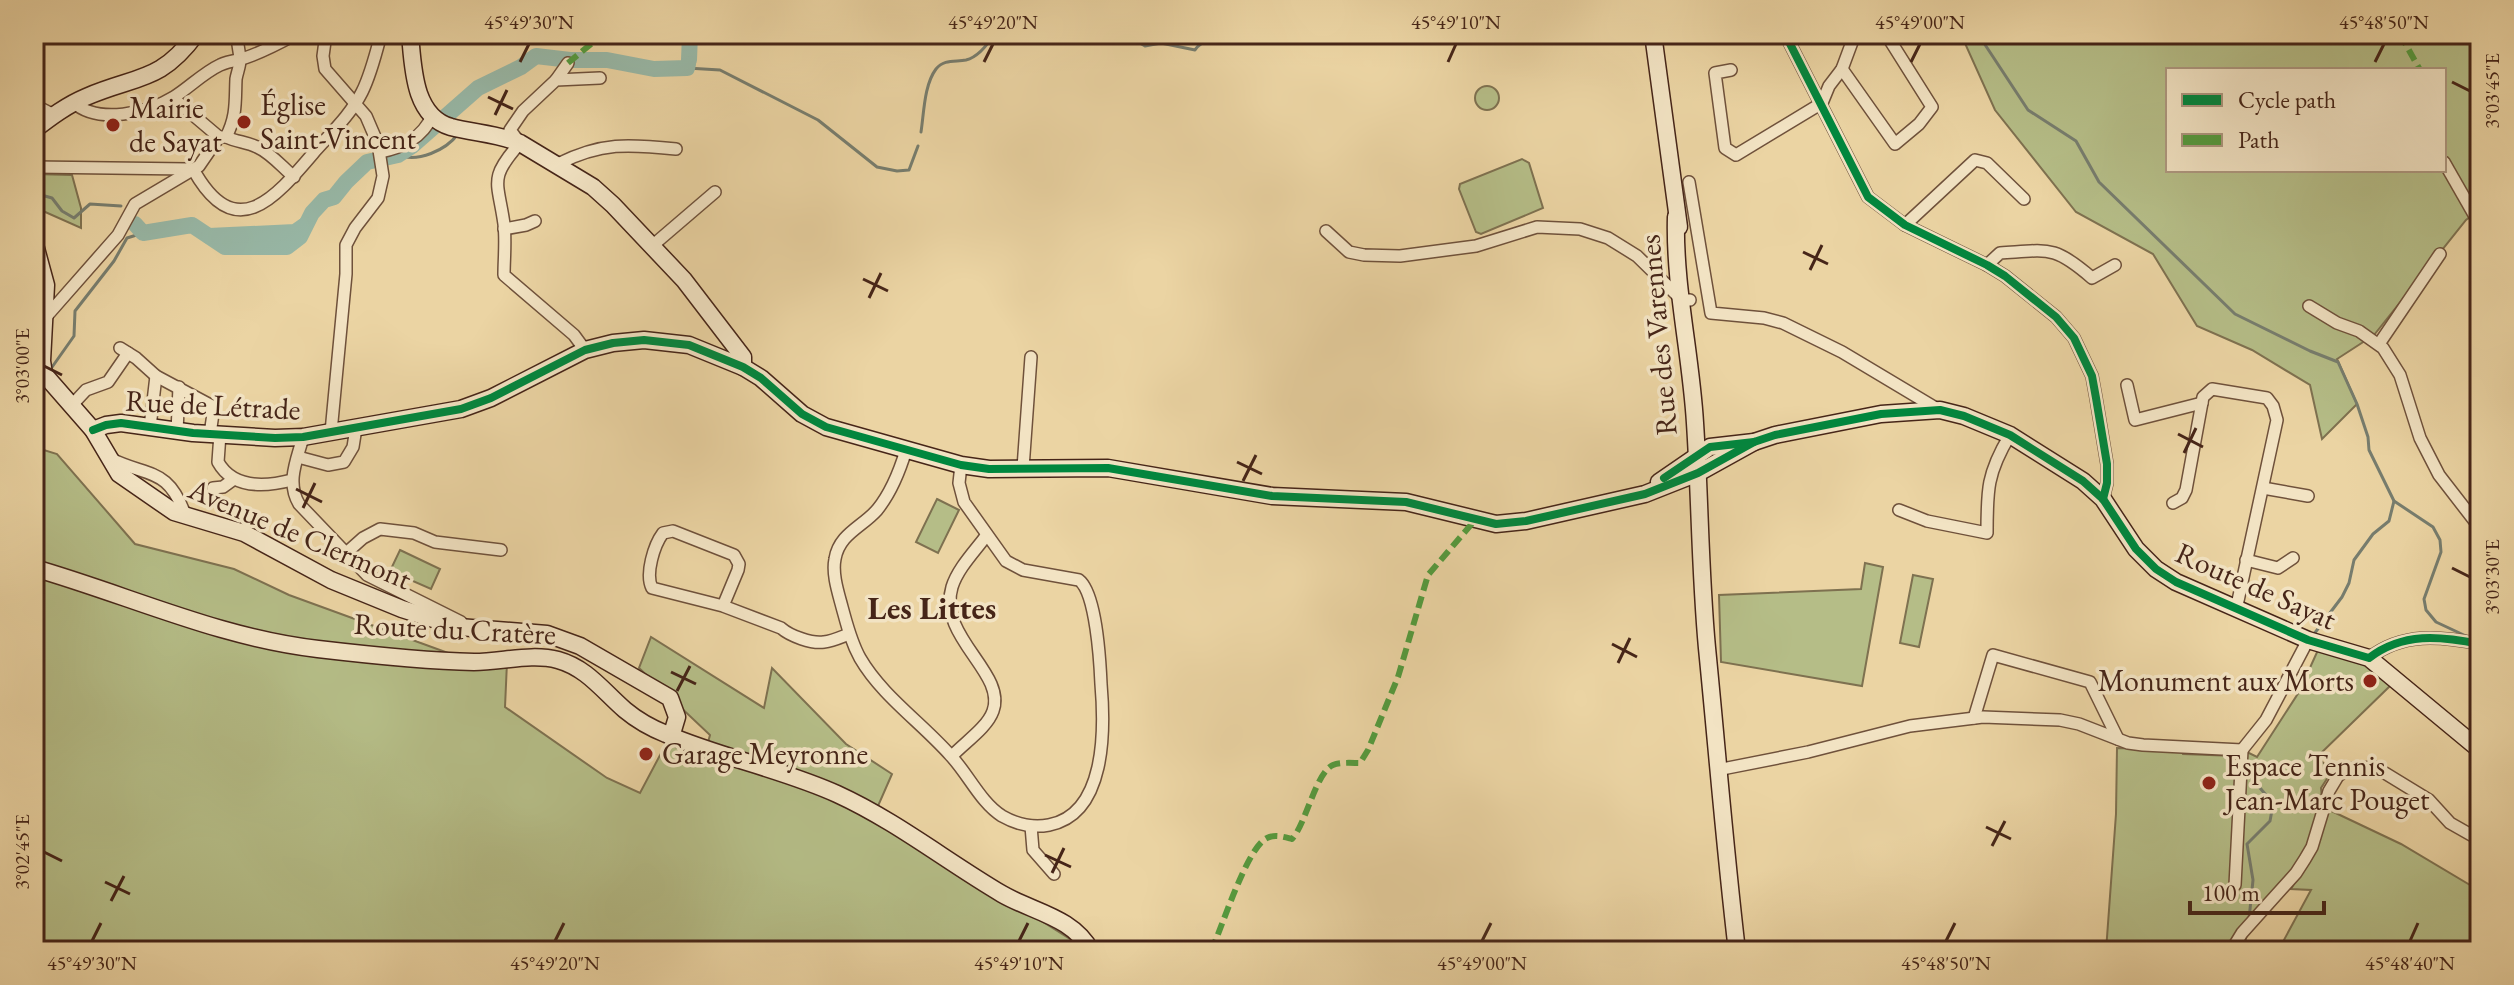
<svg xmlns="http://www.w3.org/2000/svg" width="2514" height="985" viewBox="0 0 2514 985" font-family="'EB Garamond',serif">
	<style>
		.green { fill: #b5bd87; stroke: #7e7150; stroke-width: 2; fill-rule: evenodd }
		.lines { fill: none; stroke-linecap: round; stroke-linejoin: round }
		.stream { stroke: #777d6e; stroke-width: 3 }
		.river { stroke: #98b8a7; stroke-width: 16 }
		.street-casing { stroke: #6f513b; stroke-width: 14 }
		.secondary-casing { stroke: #462518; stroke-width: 19 }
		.street { stroke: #f2e3c3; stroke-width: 11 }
		.secondary { stroke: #f2e3c3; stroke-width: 16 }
		.quiet { stroke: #549b3e; stroke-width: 6; stroke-dasharray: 12 6; stroke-linecap: butt }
		.cycleway-casing { stroke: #f2e3c3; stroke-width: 13 }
		.cycleway { stroke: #00873e; stroke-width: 8 }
		.ticks { fill: none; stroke: #462518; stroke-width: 3 }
		.poi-dot { fill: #8f2418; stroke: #f2e3c3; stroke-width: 3 }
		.labels { text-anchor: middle; stroke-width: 7; stroke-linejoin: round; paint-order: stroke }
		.poi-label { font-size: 30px; fill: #462518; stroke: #f2e3c3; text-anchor: start }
		.street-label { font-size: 30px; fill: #462518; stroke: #f2e3c3 }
		.neighbourhood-label { font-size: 32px; font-weight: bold; fill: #462518; stroke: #f2e3c3 }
		.neatline { fill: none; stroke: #462518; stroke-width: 3 }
		.ticks-label { font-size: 20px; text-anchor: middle; fill: #462518 }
	</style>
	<rect width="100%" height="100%" fill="#ebd4a3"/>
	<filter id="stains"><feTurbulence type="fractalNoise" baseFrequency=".0025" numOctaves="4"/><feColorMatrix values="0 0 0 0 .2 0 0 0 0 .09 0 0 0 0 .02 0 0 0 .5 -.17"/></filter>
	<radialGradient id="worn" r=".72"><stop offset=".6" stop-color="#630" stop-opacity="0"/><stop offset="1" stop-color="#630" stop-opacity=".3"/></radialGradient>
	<g class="green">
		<path d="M1957,34H2480V209L2466,220L2374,335L2337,359L2357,404L2322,439L2310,385L2252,350L2197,326L2153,254L2076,212L1995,110L1964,41ZM2168,70H2444V170H2168Z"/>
		<circle cx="1487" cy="98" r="12"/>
		<path d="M1522,159L1529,163L1543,208L1481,234L1476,232L1459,189L1460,184Z"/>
		<path d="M34,174L72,175L81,208V228L34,207Z"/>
		<path d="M34,447L57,454L135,544L234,569L289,595L470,661L507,662L505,707L607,778L640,793L668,740L704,757L710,735L639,668L651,637L764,708L772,668L846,744L892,774L874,815L1089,951H34Z"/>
		<path d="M937,499L959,510L938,553L916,542Z"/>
		<path d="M400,550L440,569L431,589L390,571Z"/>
		<path d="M1865,563L1883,567L1862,686L1721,662L1719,595L1861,589Z"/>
		<path d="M1913,575L1933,579L1919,647L1900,643Z"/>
		<path d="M2318,650L2364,663L2392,684L2317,757L2332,771L2321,788C2328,839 2263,910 2233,951H2106L2116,814L2117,748L2182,750L2183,754L2235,756V752H2247L2257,757L2299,692Z"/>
		<path d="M2323,807L2401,844L2480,891V951H2278L2311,890L2291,889L2311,855Z"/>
	</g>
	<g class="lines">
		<g class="stream">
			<path d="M1135,34L1138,42L1145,46L1161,43L1195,50C1204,36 1218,42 1232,43L1237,34"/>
			<path d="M1978,34L2028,110L2076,141L2099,182L2235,314L2310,351L2338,362L2357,404L2368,437L2369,450L2394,501L2433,527L2440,540L2441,552L2424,599L2426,610L2436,622L2466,636"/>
			<path d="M687,68L720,70L818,120L877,167L897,171L909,170L918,146"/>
			<path d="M921,132C924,113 924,85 936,69C944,59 955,62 966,60C978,57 988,44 994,34"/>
			<path d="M398,155C418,163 446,150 458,134"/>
			<path d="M34,193L52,198L62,211L74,218L90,204L121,206"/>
			<path d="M50,370L74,336L75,311L114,261L127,238L143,233"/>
			<path d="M34,388L42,379"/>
			<path d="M2314,634L2342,597L2349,583L2354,560L2373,534L2389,521L2394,501"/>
			<path d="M2475,648L2480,664"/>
			<path d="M2248,761L2249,775L2266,795L2272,810L2270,821L2247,844L2253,880L2249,919"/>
			<path d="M2242,951L2246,936"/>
		</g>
		<g class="river">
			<path d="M689,60L690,34"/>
			<path d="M135,224L143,233L192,225L225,247H287L300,237L312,213L324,200L334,197L346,182L367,162L398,155L412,146L478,88L521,67L536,56L570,60H607L654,69L687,68L688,64"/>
			<path d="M209,236L295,232L305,225"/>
		</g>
		<g class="street-casing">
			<g id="street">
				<path d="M326,34L323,56L325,69L366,116L378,144L383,176L378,198L355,228L346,245V274L331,432"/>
				<path d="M1785,34L1868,197L1905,225L1987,265L2005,276L2056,317L2074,338L2092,376L2096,398L2107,464V483L2103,499"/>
				<path d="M1842,69L1895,144L1919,124L1932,107L1886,34"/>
				<path d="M1731,70L1715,73L1725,148L1736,155L1822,103L1829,86L1842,69L1855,34"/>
				<path d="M556,80L568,63"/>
				<path d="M173,98L219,137"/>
				<path d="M73,102C98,125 148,113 174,97C190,87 203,73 220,65C226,62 232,61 238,60C257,55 278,44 296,34"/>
				<path d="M34,105L54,115"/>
				<path d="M226,137C237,142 247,142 257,147C271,153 282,167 294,177"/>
				<path d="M380,152C402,148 423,137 432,116"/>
				<path d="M2444,162L2480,225"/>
				<path d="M558,164C601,142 629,144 676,149"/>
				<path d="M34,167L188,169"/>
				<path d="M193,169C236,247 276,197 316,150C332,132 351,114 362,92C371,74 376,53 381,34"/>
				<path d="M1689,182L1711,313L1764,318L1783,323L1842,352L1939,410"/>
				<path d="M1905,225L1975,160L1987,163L2024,199"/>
				<path d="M504,229L526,225L535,221"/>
				<path d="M1326,231L1349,252L1364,255L1400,256L1476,246L1537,227L1580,229L1608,238L1637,256L1682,300H1690"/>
				<path d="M652,246L715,192"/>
				<path d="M1987,265L2000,253C2049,250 2054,245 2092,278L2115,265"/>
				<path d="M2309,306L2337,323L2359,331L2383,348L2400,375L2420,438L2439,475L2480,528"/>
				<path d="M45,318L118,235L135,204L199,166L219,137H226C237,116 235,101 236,79C237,73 240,66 240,60C240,50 236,44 238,34"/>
				<path d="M2379,344L2440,254"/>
				<path d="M120,348L136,358L156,376L214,407L210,434"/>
				<path d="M585,350L574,335L504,275C504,259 506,241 504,224C498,181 488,179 520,143L510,130L523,111L556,80L600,78"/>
				<path d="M2127,385L2135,420L2202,403"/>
				<path d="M72,405L86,390L108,382L128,353"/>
				<path d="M150,427L156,376"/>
				<path d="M177,432L179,387"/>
				<path d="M220,434L218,462C233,489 265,487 292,480"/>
				<path d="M303,437C297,460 286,482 299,504L367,575L461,622"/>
				<path d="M906,450C900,470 890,494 877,510C862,527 839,534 835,559C832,574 838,592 842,607C847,625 851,642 860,658C882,696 922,723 951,756C968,774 981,803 1002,816C1016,824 1033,828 1049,825C1106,814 1105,730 1101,684C1100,661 1096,593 1079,580L1023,570L1006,561L964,502L959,483L961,465"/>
				<path d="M298,457L328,465L344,462L353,447L356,428"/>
				<path d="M109,458C149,478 168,466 186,517"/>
				<path d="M1023,468L1031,357"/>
				<path d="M213,488L223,487L234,479"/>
				<path d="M2263,488L2308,496"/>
				<path d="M2173,503L2182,498L2186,490L2203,397L2212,389L2267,398L2273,406L2277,420L2236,610"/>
				<path d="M1899,510L1927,521L1987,533C1987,490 1987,473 2010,435"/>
				<path d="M345,554L363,538L380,529L414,533L435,542L501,550"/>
				<path d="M2246,560L2278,568L2293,558"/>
				<path d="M723,606L738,570L739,564L734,555L673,531L663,533C654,545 645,574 652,588L723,606L781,628C790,636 812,644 824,642C833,641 841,637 849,634"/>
				<path d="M2369,658C2403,632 2440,636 2480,644"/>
				<path d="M1974,718L1993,655L2090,682L2118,739"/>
				<path d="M2242,750L2266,720L2308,640"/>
				<path d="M952,756C964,743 987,728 993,711C1007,673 937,637 952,587C958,568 975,551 986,536"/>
				<path d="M1717,770L1808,752L1910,726L1983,717L2060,720L2079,724L2128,743L2143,745L2242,750"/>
				<path d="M1031,826L1033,850L1054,874"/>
				<path d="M2235,885L2242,750"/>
				<path d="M2231,951L2242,933L2296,873L2305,859L2312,847L2329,791L2338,776L2348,769L2375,767L2429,800L2450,823L2480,840"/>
			</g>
		</g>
		<g class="secondary-casing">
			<g id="secondary">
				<path d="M410,34C413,66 413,116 451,127C474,133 498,134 520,143L593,187L613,205L684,280L743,357V367"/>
				<path d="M1653,34L1679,227"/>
				<path d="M34,130C51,117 67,105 86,97C137,75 160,83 196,34"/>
				<path d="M1676,217C1674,286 1691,354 1695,423C1700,498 1700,573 1707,648C1717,749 1725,850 1737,951"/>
				<path d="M34,241L46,285L42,361L44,374L93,430L119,474L174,512L244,533L331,580L402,609L459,627L547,634L580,646L670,698L677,717L671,737"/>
				<path d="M93,430L106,425L121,423L193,433L275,438L303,437L461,409L491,398L585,350L613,343L644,340L689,345L743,367L761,378L802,414L826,427L961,465L989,469L1108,468L1272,496L1406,502L1496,524L1526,521L1645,494L1698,473L1754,442"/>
				<path d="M1659,482L1710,447L1754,442L1775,435L1881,414L1940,410L1964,416L2010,435L2083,481L2103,499L2136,549L2156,569L2176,582L2308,640L2369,658L2480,750"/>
				<path d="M34,568C128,595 220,638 318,649C369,655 422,661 474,662C502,662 531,653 558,660C587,668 603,691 625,710C637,720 651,728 666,734C722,758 782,769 837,794C896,821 946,861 1002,894C1033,912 1073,917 1091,951"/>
			</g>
		</g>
		<use href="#street" class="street"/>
		<use href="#secondary" class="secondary"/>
		<g class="quiet">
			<path d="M2400,34L2420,70"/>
			<path d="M568,63L603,34"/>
			<path d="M1211,951C1222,928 1247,847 1267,838C1275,834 1284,837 1292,839C1306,824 1316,772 1333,765C1340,762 1352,763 1360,763L1368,750L1398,677L1428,575L1475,520"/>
		</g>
		<g class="cycleway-casing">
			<g id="cycleway">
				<path d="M1785,34L1868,197L1905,225L1987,265L2005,276L2056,317L2074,338L2092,376L2096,398L2107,464V483L2103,499"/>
				<path d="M93,430L106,425L121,423L193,433L275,438L303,437L461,409L491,398L585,350L613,343L644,340L689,345L743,367L761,378L802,414L826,427L961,465L989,469L1108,468L1272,496L1406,502L1496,524L1526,521L1645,494L1698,473L1754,442"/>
				<path d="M1664,478L1710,447L1754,442L1775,435L1881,414L1940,410L1964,416L2010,435L2083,481L2103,499L2136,549L2156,569L2176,582L2308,640L2369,658C2403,632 2440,636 2480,644"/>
			</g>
		</g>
		<use href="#cycleway" class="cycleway"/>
	</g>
	<path class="ticks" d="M520,62L529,44M984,62L993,44M1448,62L1456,44M1911,62L1920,44M2375,62L2384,44M2452,82L2470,91M488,97L513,109M495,115L507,90M1803,252L1828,264M1810,270L1822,245M863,279L888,291M869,298L881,273M44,366L62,375M2178,434L2203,447M2184,453L2196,428M1237,462L1262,474M1243,481L1256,455M296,489L322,502M303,508L315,483M2452,568L2470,577M1612,644L1637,657M1618,663L1630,638M671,672L696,684M677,691L690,666M1986,827L2011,839M1992,846L2005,821M44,852L62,861M1045,855L1071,867M1052,873L1064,848M105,882L130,894M111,901L124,876M92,941L101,923M555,941L564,923M1019,941L1028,923M1482,941L1491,923M1946,941L1955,923M2410,941L2418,923"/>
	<g class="poi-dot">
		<circle cx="244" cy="122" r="8"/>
		<circle cx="113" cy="125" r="8"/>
		<circle cx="2370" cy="681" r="8"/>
		<circle cx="646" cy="754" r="8"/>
		<circle cx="2209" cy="783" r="8"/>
	</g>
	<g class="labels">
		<g class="poi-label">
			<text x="260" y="115">Église<tspan x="260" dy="34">Saint-Vincent</tspan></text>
			<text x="129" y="118">Mairie<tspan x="129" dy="34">de Sayat</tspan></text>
			<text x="2354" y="691" text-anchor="end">Monument aux Morts</text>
			<text x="662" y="764">Garage Meyronne</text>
			<text x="2225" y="776">Espace Tennis<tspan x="2225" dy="34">Jean-Marc Pouget</tspan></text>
		</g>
		<g class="street-label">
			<text transform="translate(1658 335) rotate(-95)" y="10">Rue des Varennes</text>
			<text transform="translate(213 405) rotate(3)" y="10">Rue de Létrade</text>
			<text transform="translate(300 534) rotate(23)" y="10">Avenue de Clermont</text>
			<text transform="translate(2256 586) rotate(24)" y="10">Route de Sayat</text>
			<text transform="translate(455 629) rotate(3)" y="10">Route du Cratère</text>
		</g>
		<g class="neighbourhood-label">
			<text x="932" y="619">Les Littes</text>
		</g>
	</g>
	<rect width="2514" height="985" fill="none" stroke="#ebd4a3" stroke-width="88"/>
	<rect x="2166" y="68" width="280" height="104" fill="#f2e3c3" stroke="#ad977f" stroke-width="2"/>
	<rect x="2182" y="94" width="40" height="12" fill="#00873e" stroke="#ad977f" stroke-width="2"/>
	<text x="2238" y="108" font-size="24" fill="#462518">Cycle path</text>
	<rect x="2182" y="134" width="40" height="12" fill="#549b3e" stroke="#ad977f" stroke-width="2"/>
	<text x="2238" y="148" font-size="24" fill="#462518">Path</text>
	<path d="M2190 901v12h134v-12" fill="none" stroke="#462518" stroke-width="4"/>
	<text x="2202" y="901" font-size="24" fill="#462518" stroke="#f2e3c3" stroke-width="6" paint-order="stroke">100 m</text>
	<rect x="44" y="44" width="2426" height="897" class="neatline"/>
	<g class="ticks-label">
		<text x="529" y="29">45°49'30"N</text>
		<text x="993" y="29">45°49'20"N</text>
		<text x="1456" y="29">45°49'10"N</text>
		<text x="1920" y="29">45°49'00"N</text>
		<text x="2384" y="29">45°48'50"N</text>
		<text transform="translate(2492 91) rotate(-90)" y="7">3°03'45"E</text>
		<text transform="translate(22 366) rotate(-90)" y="7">3°03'00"E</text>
		<text transform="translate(2492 577) rotate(-90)" y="7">3°03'30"E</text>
		<text transform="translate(22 852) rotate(-90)" y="7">3°02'45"E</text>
		<text x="92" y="970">45°49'30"N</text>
		<text x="555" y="970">45°49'20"N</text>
		<text x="1019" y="970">45°49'10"N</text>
		<text x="1482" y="970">45°49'00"N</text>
		<text x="1946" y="970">45°48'50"N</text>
		<text x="2410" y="970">45°48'40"N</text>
	</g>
	<rect width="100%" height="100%" filter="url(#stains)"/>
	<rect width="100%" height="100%" fill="url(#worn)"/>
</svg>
